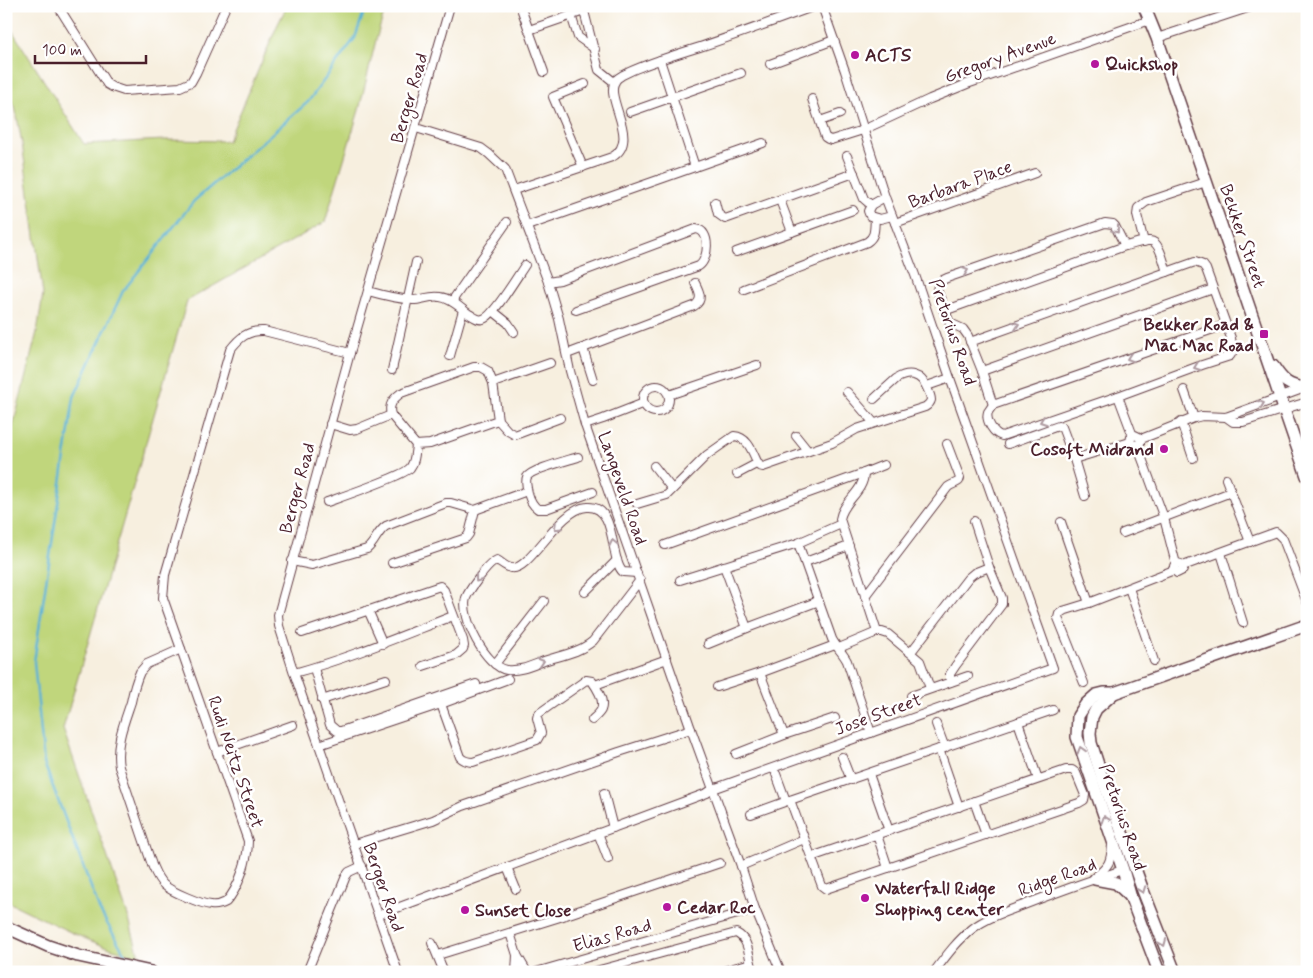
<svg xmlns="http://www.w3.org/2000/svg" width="1313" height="978" viewBox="0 0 1313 978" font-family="Mynerve,sans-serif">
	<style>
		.green { fill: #c0d67b; stroke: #857a53 }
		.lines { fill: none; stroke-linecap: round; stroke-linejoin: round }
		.stream { stroke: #57b1d5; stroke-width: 2.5 }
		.street-casing { stroke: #643e46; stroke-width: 10 }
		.secondary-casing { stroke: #643e46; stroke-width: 14 }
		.street { stroke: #fff; stroke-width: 8 }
		.secondary { stroke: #fff; stroke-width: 11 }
		.oneway { stroke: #ae9aa0 }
		.poi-dot { fill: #b5179e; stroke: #fff; stroke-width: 2 }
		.labels { text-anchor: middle; stroke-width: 5; stroke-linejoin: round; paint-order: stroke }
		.poi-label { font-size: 18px; font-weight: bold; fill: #4a1f2b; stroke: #fff; text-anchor: start }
		.street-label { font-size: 18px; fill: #4a1f2b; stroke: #fff }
	</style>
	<rect width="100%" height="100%" fill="#fff"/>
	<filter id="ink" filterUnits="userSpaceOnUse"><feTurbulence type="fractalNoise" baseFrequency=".02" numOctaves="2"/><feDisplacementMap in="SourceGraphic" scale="10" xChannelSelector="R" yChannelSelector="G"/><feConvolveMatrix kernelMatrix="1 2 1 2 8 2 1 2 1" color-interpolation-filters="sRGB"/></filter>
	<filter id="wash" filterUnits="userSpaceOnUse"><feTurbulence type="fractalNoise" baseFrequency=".0096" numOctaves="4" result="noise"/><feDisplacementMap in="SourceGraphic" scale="20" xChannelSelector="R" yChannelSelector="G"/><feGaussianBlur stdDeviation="1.12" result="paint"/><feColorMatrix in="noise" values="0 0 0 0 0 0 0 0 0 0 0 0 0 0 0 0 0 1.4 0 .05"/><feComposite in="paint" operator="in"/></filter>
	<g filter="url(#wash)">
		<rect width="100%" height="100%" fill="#f7efdf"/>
		<path class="green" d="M287,6H386L376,40L359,110L325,222L187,301L63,729L128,916L139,956C92,946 49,921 6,901V454L37,332L43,294L22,143L15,106L6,92V21L84,144L165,140L228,141L277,26Z"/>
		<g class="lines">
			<path class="stream" d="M130,963L100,911L44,763L34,662L74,397L123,291L194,201L308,102L355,38L366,6"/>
		</g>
	</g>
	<g filter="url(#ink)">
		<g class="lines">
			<g class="street-casing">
				<g id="street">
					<path d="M58,6L107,84L112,87L124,91L180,87L191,82L196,73L226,6"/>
					<path d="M522,11L544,72"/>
					<path d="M571,15L578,37L595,49"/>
					<path d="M529,30L584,11L599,70L614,82"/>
					<path d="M1157,38L1254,6"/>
					<path d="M660,60L695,167"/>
					<path d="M770,64L834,40"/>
					<path d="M812,99L825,137L828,139L831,140L863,130L930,99L967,84L1150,20"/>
					<path d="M630,112L741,73"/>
					<path d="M820,121L840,114"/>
					<path d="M416,128L481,148L489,154L505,169L548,282L559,319L570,371L585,425L691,729L741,866L755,909L781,972"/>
					<path d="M847,156L864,199L871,205"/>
					<path d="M583,167L553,97L585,84"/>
					<path d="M514,190L612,157C642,140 602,97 616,80C624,70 684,52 700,47C739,34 777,20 815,6"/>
					<path d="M885,197L871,205L868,211L870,216L880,219L892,216"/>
					<path d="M780,200L792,232"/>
					<path d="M715,202L718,214L725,219L728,218L854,173"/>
					<path d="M895,223L1035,173"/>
					<path d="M527,226L763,143"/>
					<path d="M1144,242L1137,215L1138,208L1146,202L1206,182"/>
					<path d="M736,252L853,210"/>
					<path d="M548,282L560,280L696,229C711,230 709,259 699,266L576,310"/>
					<path d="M744,289L867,242C876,236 874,228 875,218"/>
					<path d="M368,291C382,295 398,299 413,300C422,300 431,295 440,297C451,298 460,308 469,314C473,316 478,321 483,319C493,317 518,275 525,265"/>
					<path d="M452,301L507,222"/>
					<path d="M493,311L508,323L514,332"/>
					<path d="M944,311L1125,246C1133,245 1142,240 1150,241C1160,241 1164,264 1167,272"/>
					<path d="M970,342L1195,262L1203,265L1206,269L1231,338L1233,351L1230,356L1202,365L1118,396L1002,436C994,434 985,421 988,412C988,412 992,406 993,405L1225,325"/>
					<path d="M583,348L593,380"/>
					<path d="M567,354L694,306C704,300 699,291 695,283"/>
					<path d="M450,356L463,310"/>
					<path d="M392,370L416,262"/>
					<path d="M982,371L1213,289"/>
					<path d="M493,383L550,363"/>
					<path d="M927,386L950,378"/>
					<circle cx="656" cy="399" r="13"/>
					<path d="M1184,390L1194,418"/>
					<path d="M847,392L874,423"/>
					<path d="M669,395L757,365"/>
					<path d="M1118,396L1133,436"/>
					<path d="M993,405L982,371L968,336L963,329L950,323L937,290C938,284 941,280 947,278L1105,223L1113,224L1115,226L1125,246"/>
					<path d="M1226,417L1233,422H1243L1307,402"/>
					<path d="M498,420L508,431L515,435L560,418"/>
					<path d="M1181,422L1193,458"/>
					<path d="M330,424L350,430L357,429L391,415"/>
					<path d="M585,425L603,419L644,403"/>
					<path d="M796,436L808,451"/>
					<path d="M1141,439L1139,437L1135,435L1131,437L1130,442L1132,444L1136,445L1140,443L1141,439L1194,418L1202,416L1226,417L1305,388"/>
					<path d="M1008,444L1058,426L1062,427L1074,459L1085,496"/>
					<path d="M1137,445L1164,518L1176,564"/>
					<path d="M578,457C569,460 530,470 527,477C525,481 527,488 528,493C530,500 532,505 538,509H546L593,492"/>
					<path d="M1074,459L1130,442"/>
					<path d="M654,466L672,489"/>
					<path d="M864,473C864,492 843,501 840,519L877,632"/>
					<path d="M737,474L758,463"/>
					<path d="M1226,479L1250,542"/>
					<path d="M327,502C341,497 403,476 410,468C415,462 415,453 416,445L391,415C388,405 393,399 401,393L474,367H481L488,371L493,383L498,420L430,444L416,445"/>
					<path d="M637,504L667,495L707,455L734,436C749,437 753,454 759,466L763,467L832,443L857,429L925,407C928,405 930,404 931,400C931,397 929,392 927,388C921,374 909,371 896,379L874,399"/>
					<path d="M1061,522L1089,603"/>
					<path d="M1123,533L1231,492"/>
					<path d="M798,543L832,639C836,647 843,653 847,661L871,733"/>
					<path d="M665,545L864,473L884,465"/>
					<path d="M1221,553L1243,623"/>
					<path d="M292,561L312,565L367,549C375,543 377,532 386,526L446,503H451L475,510L527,491"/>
					<path d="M805,562L849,546"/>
					<path d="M392,563L466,538L469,534L475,510"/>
					<path d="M724,566L747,628"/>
					<path d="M1183,566V570L1177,573L1174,570V566L1177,563L1181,564L1183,566L1276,532L1283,539L1307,602"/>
					<path d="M637,573L623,572C609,560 618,505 587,507C559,508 529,573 511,568C506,567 502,563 497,560C490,563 486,569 481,575C476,582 469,590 466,598C460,617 486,667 507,670C520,672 535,664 547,660C563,655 580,652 593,641L640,580"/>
					<path d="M680,580L798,543L841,524"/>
					<path d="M1129,588L1154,661"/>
					<path d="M585,592L617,560"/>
					<path d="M865,596L948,487C952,484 955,484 959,481L960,478L947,444"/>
					<path d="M368,610L383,644"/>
					<path d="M302,633L440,586L444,590L463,640L464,646L463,649L456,655L423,666"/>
					<path d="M708,644L747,628L819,601"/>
					<path d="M839,648L877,632H882L888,634L920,661L930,688"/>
					<path d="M181,649L248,841C248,859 239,888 226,902C222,904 216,906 211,905C201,904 172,892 164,885C158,880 155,872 152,865L119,767C115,744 124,723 131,702C133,692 136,681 140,672L147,664Z"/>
					<path d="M181,649L163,598L165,575L230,350C239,338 248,330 264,331L350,353"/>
					<path d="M911,652L968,578L974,573L989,567"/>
					<path d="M495,664L544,601"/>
					<path d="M314,668L330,725L337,731H341L476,684"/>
					<path d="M294,673C349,658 401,636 453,616"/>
					<path d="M950,682V674L956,665L1002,604V598L989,567L974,521"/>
					<path d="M1084,683L1058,618L1059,614L1063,611L1089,603L1174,570"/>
					<path d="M595,685L667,659"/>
					<path d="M717,687L760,673L835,645"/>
					<path d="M911,696L968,676"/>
					<path d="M322,700L386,679"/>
					<path d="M441,704L460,757C464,761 467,762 473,762L537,740L541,733L537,718L538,714L586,680L592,681C597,688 605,701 601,710C599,714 595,717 592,720"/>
					<path d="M1018,722L1038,779"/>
					<path d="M936,724L945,748"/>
					<path d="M784,735L835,718"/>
					<path d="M319,745L441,704L508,679"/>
					<path d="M939,749L959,807"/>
					<path d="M217,752L293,725"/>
					<path d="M736,754L784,735L760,673"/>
					<path d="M842,757L851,780"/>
					<path d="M776,774L786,801"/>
					<path d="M869,774L889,831"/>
					<path d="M604,793L613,828"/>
					<path d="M790,800L822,886L826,889L1079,803L1084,800L1085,795L1076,773L1072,770H1066L811,857"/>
					<path d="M974,801L986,835"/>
					<path d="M751,814L790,800L1053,710"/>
					<path d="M598,833L608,859"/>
					<path d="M877,835L888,868"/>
					<path d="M354,844L433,820L463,806L619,752L691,729"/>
					<path d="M741,866L804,839"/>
					<path d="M507,867L516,889"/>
					<path d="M1095,877C1109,866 1111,862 1112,845"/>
					<path d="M378,915L707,793L713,789L1053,668L950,378L915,275L885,197L845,71L822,6"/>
					<path d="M510,933L517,955L527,972"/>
					<path d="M432,943L444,972"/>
					<path d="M438,955L560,917L720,863"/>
					<path d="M307,972L346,876L349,872L362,866"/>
					<path d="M398,972L294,673L279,626L278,615L350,353L450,6"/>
					<path d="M516,972L517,955"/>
					<path d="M536,972L755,909"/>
					<path d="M592,972L736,933C748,939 748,951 751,963"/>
					<path d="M720,972L751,963L754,972"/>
					<path d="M934,972C946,956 957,941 972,929C986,918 1005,912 1021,906C1055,893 1089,880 1123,870"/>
				</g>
			</g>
			<g class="secondary-casing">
				<g id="secondary">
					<path d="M1144,6L1157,38L1307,476"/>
					<path d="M1273,366C1282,380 1289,388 1307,387"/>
					<path d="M1114,693L1096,709L1092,717L1090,733L1091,743L1103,780L1142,888L1175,972"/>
					<path d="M1095,879L1116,883L1130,896"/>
					<path d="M6,927L48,946L78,956L151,972"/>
					<path d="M1159,972L1131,898L1123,870L1077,737L1078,716L1086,704L1096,695L1104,693H1114L1307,625"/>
				</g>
			</g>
			<use href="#street" class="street"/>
			<use href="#secondary" class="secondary"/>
		</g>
		<defs><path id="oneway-chevron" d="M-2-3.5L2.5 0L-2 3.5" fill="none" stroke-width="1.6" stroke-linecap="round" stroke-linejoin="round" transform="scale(1.25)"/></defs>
		<g class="oneway">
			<use href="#oneway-chevron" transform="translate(1116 230) rotate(53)"/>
			<use href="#oneway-chevron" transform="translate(965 271) rotate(-19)"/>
			<use href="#oneway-chevron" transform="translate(1016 325) rotate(-19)"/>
			<use href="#oneway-chevron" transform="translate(1130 358) rotate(161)"/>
			<use href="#oneway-chevron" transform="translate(1197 367) rotate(160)"/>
			<use href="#oneway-chevron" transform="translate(1261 404) rotate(-21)"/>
			<use href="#oneway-chevron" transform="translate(1043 421) rotate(160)"/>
			<use href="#oneway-chevron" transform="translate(557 527) rotate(136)"/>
			<use href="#oneway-chevron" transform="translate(613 543) rotate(-103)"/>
			<use href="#oneway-chevron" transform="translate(478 579) rotate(127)"/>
			<use href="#oneway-chevron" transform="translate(541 662) rotate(-18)"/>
			<use href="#oneway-chevron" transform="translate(1081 750) rotate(-107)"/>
			<use href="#oneway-chevron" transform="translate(1105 819) rotate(-109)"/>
			<use href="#oneway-chevron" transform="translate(1142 890) rotate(70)"/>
			<use href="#oneway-chevron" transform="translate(1163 943) rotate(68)"/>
		</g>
	</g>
	<g class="poi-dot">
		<circle cx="855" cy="55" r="5"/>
		<circle cx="1095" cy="64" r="5"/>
		<rect x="1259" y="329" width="10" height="10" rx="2.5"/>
		<circle cx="1164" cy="449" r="5"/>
		<circle cx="865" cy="898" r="5"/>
		<circle cx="667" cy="907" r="5"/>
		<circle cx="465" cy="910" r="5"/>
	</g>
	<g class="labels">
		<g class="poi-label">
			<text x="865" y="61">ACTS</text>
			<text x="1105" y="70">Quickshop</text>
			<text x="1254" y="330" text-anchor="end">Bekker Road &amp;<tspan x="1254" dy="21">Mac Mac Road</tspan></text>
			<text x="1154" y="455" text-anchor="end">Cosoft Midrand</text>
			<text x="875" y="894">Waterfall Ridge<tspan x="875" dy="21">Shopping center</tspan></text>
			<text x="677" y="913">Cedar Roc</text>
			<text x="475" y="916">Sunset Close</text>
		</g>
		<g class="street-label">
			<text transform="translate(1000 57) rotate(-20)" y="6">Gregory Avenue</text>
			<text transform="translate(409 98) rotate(-74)" y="6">Berger Road</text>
			<text transform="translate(960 184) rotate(-20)" y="6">Barbara Place</text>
			<text transform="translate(1243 236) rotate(71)" y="6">Bekker Street</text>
			<text transform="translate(953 332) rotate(71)" y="6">Pretorius Road</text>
			<text transform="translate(297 488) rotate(-75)" y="6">Berger Road</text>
			<text transform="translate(623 488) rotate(71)" y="6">Langeveld Road</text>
			<text transform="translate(878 714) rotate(-20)" y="6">Jose Street</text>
			<text transform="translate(236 762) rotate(71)" y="6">Rudi Neitz Street</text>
			<text transform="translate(1123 817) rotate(71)" y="6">Pretorius Road</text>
			<text transform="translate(1057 877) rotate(-20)" y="6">Ridge Road</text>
			<text transform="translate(384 887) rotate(71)" y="6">Berger Road</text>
			<text transform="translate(612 935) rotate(-16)" y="6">Elias Road</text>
		</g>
	</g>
	<rect width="1313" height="978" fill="none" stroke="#fff" stroke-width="25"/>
	<path d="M35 55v8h111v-8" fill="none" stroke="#4a1f2b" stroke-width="2.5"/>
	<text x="42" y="55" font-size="15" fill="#4a1f2b" stroke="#ffffff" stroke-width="4" paint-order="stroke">100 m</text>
</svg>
